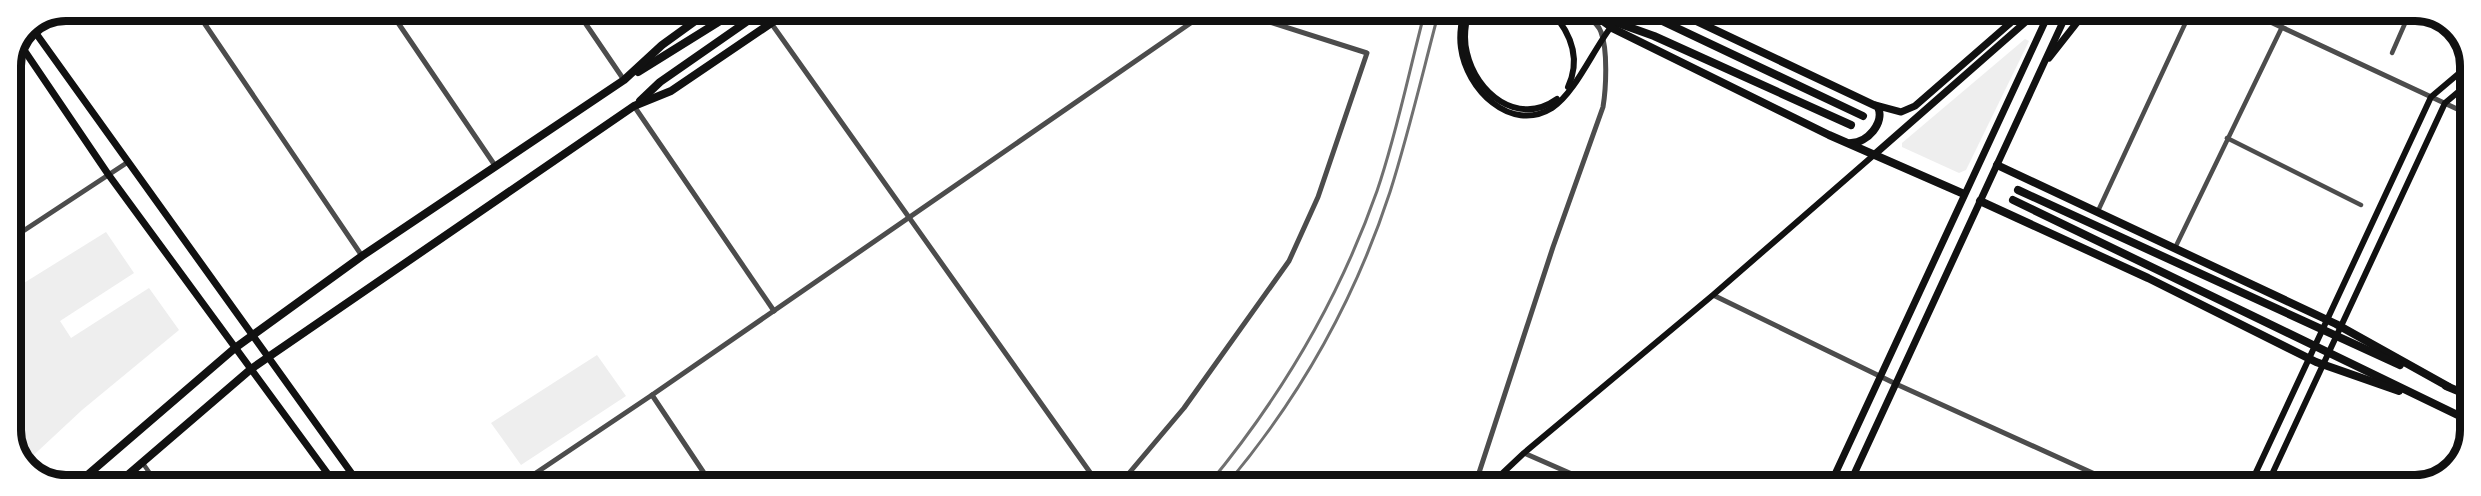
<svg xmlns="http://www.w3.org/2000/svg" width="2481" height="496" viewBox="0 0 2481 496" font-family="'Varela Round',sans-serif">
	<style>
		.green { fill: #eee }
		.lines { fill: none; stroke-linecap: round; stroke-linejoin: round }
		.minor { stroke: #4c4c4c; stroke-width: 4.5 }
		.tertiary { stroke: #4c4c4c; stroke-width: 5 }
		.secondary { stroke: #111; stroke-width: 6 }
		.primary { stroke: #111; stroke-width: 7 }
		.trunk { stroke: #111; stroke-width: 8 }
		.rail { stroke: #707070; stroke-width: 3 }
		.rim { fill: none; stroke: #111; stroke-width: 8 }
	</style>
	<rect width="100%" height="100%" fill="#fff"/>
	<g class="green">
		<path d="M2025,39L2029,41L1966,170L1959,173L1902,147V143Z"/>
		<path d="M106,232L134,273L60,321L71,338L149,288L179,330L82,410L24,464L11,437V291Z"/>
		<path d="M597,355L626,396L521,465L491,423Z"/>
	</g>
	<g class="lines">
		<g class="minor">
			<path d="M2392,53L2410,12"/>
			<path d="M2227,138L2361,205"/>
			<path d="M2098,211L2191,11"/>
			<path d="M2175,248L2282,27"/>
			<path d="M142,462L158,485"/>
		</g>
		<g class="tertiary">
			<path d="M196,11L362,256"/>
			<path d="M390,11L496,167"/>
			<path d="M577,11L624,80"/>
			<path d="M2247,11L2470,115"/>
			<path d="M771,23L1099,485"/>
			<path d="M634,106L774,311"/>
			<path d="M11,239L128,162"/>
			<path d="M1713,295L1896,384L2119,485"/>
			<path d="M652,395L712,485"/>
			<path d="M1524,453L1597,485"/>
			<path d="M518,485L652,395L1208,11"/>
			<path d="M1119,485L1184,408L1289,261L1318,197L1367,53L1235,11"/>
			<path d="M1475,485L1553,247L1603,107C1606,89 1608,50 1601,32C1598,23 1589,18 1582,12"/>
		</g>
		<g class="secondary">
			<path d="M1464,11C1461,23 1459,35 1461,48C1466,88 1510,134 1552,108C1575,93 1593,50 1611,27"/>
			<path d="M1469,11C1465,25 1463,38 1467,53C1476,93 1518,127 1557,99"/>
			<path d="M1551,11C1571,33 1581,59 1568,87"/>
			<path d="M1490,485L1524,453L1713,295L1875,154"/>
			<path d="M2250,485L2431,97L2470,64"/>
			<path d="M2267,485L2445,103L2470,82"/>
		</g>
		<g class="primary">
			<path d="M30,25L360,485"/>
			<path d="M20,44L108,174L336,485"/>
			<path d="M2049,58L2086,11"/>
			<path d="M1875,105L1901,112L1915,106L2024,11"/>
			<path d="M1875,154L2038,11"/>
			<path d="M1830,485L2050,11"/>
			<path d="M1849,485L2068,11"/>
		</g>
		<g class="trunk">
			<path d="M1584,11L1654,36L1851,125"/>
			<path d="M1641,11L1863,116"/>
			<path d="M1675,11L1878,107C1885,123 1867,143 1851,143"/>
			<path d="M1593,14L1614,29L1829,135L1964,194"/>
			<path d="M638,72L736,11"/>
			<path d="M640,101L660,82L762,11"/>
			<path d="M1997,165L2336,324L2449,387"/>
			<path d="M2018,190L2400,365"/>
			<path d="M2013,200L2470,421"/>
			<path d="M1980,201L2148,278L2316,362L2399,391"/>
			<path d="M2446,386L2470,396"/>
			<path d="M77,484L235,348L362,256L624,80L662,45L709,11"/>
			<path d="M116,485L251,369L634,106L671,91L789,11"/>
		</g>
		<g class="rail">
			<path d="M1208,485C1281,397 1339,299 1377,191C1397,133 1409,71 1425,11"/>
			<path d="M1226,485C1299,399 1355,299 1390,192C1409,132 1423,71 1439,11"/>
		</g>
	</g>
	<path d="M0 0H2481V496H0ZM66 21H2415A45 45 0 0 1 2460 66V430A45 45 0 0 1 2415 475H66A45 45 0 0 1 21 430V66A45 45 0 0 1 66 21Z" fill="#fff" fill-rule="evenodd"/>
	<path class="rim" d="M66 21H2415A45 45 0 0 1 2460 66V430A45 45 0 0 1 2415 475H66A45 45 0 0 1 21 430V66A45 45 0 0 1 66 21Z"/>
</svg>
